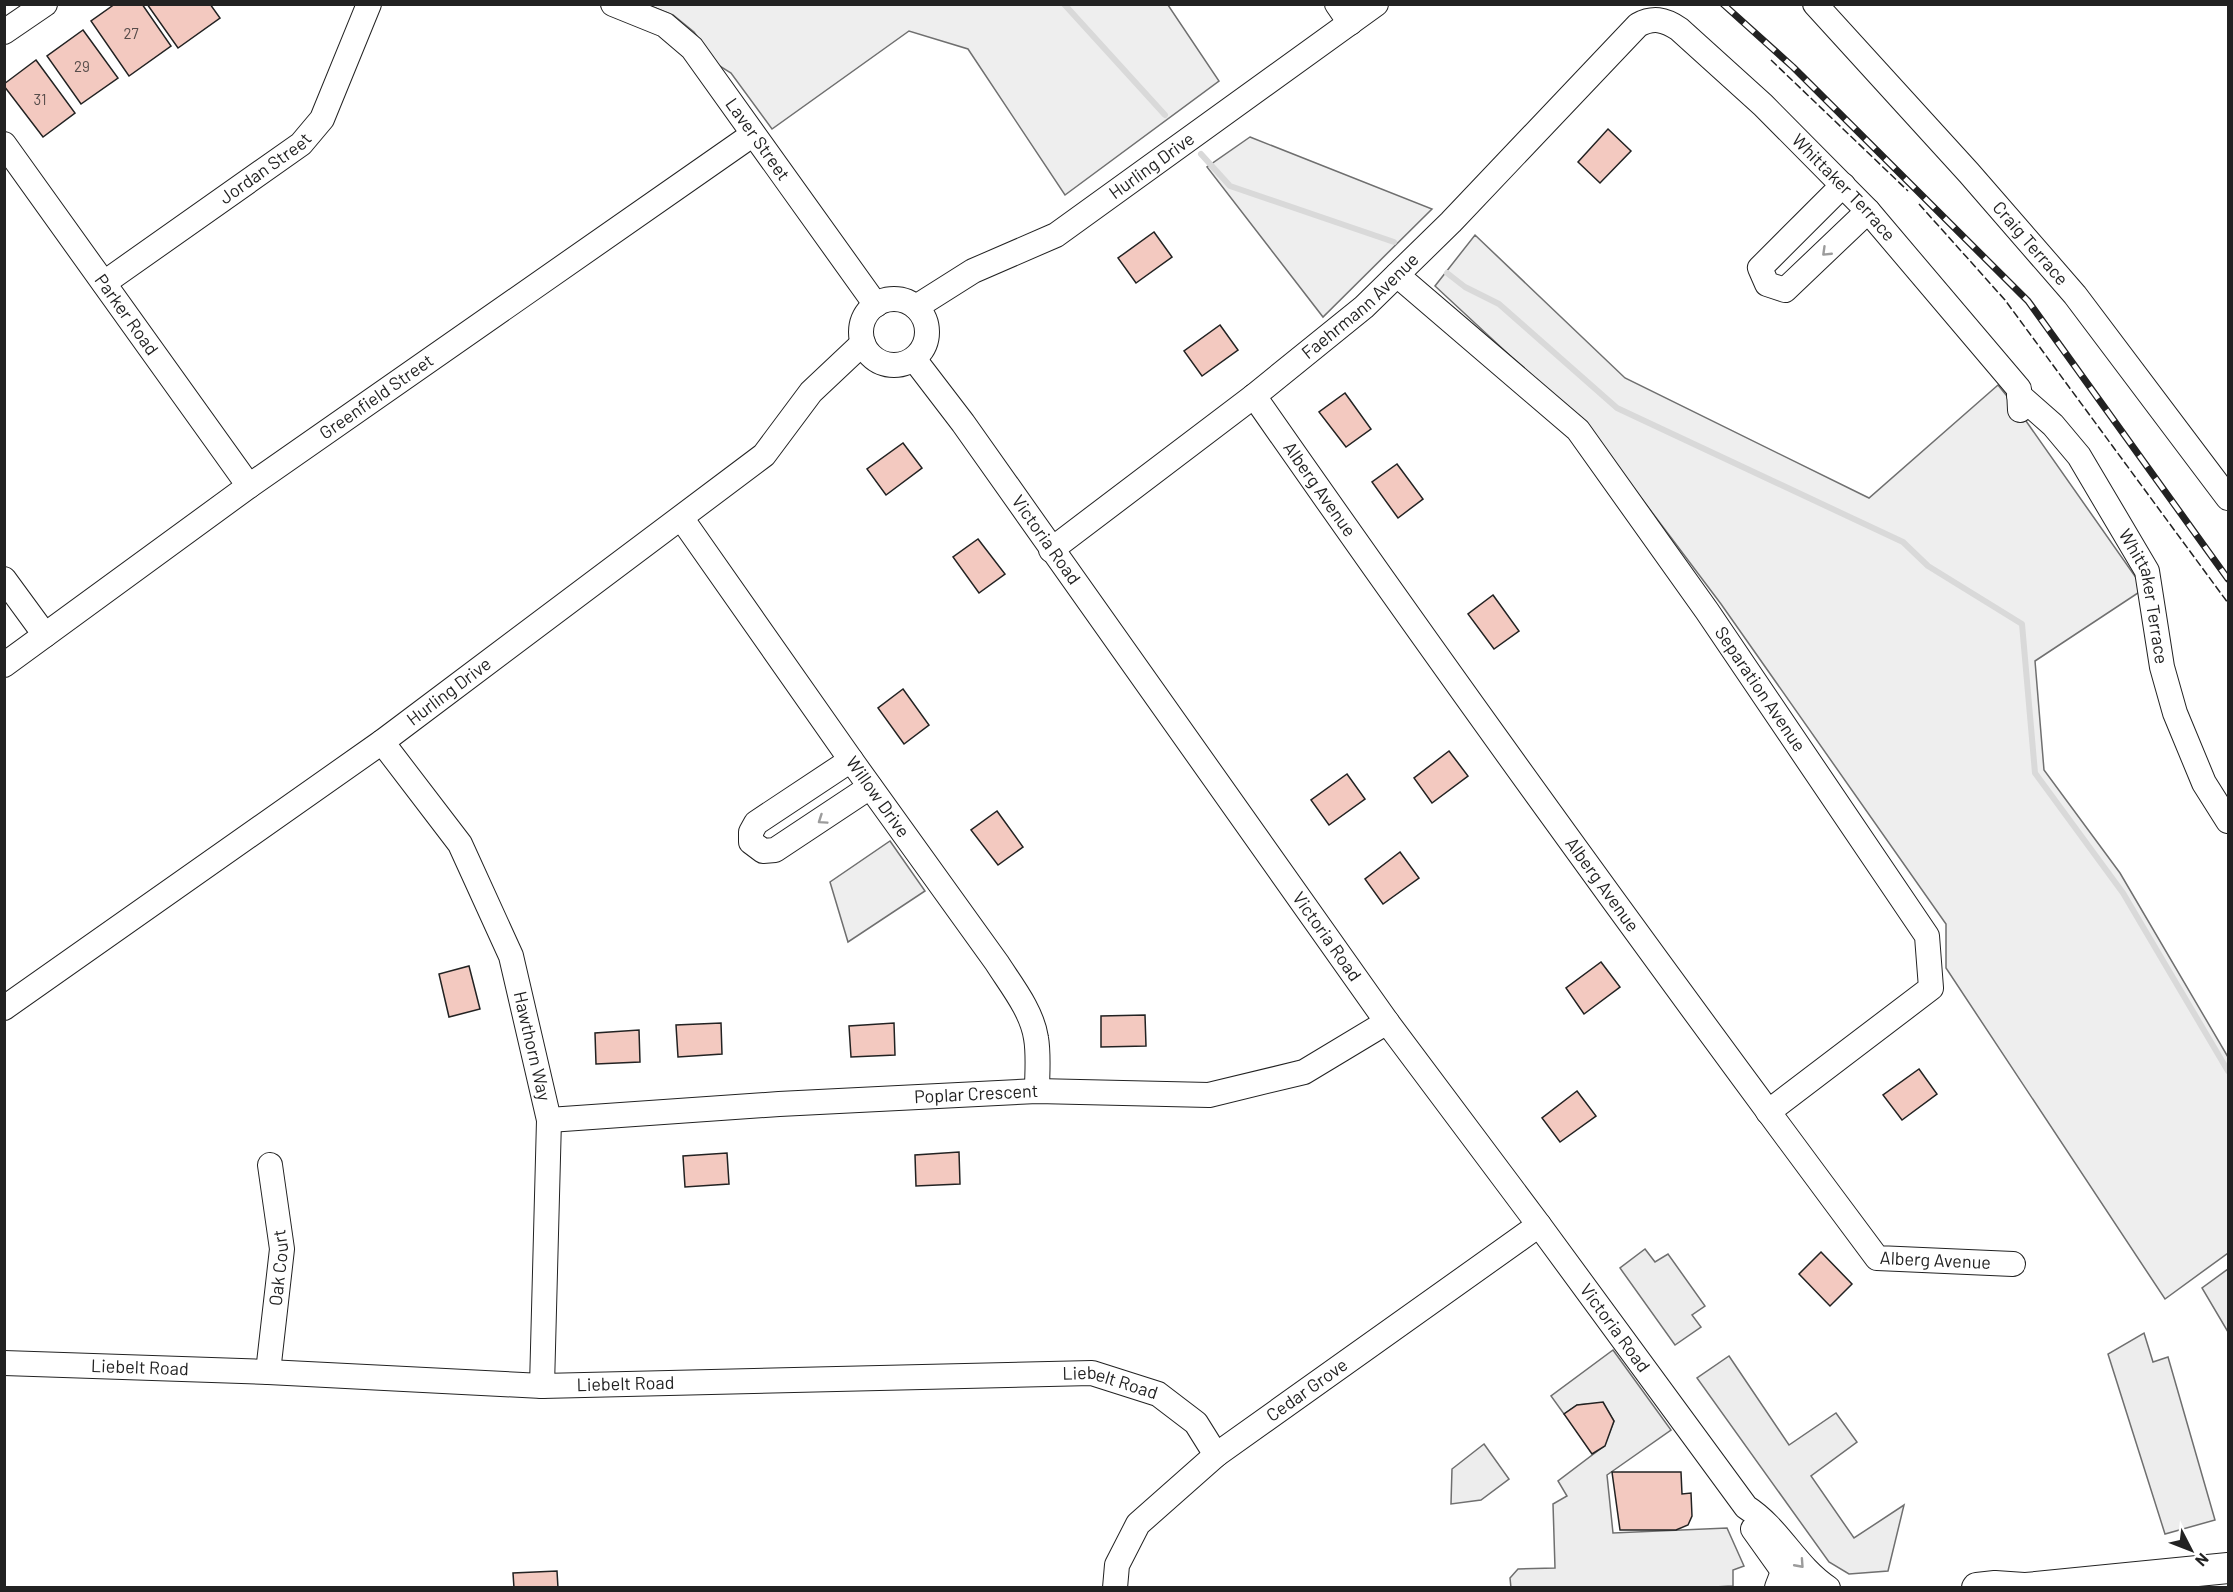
<svg xmlns="http://www.w3.org/2000/svg" width="2233" height="1592" viewBox="0 0 2233 1592" font-family="Barlow,sans-serif">
	<style>
		.green { fill: #eee; stroke: #6f6f6f; stroke-width: 1.5 }
		.parking { fill: #ededed; stroke: #6f6f6f; stroke-width: 1.5 }
		.lines { fill: none; stroke-linecap: round; stroke-linejoin: round }
		.stream { stroke: #d9d9d9; stroke-width: 6 }
		.building { fill: #f3c9c0; stroke: #222; stroke-width: 1.5 }
		.minor-casing { stroke: #222; stroke-width: 26 }
		.major-casing { stroke: #222; stroke-width: 32 }
		.minor { stroke: #fff; stroke-width: 24 }
		.major { stroke: #fff; stroke-width: 30 }
		.rail-casing { stroke: #222; stroke-width: 7 }
		.rail { stroke: #fff; stroke-width: 4.5; stroke-dasharray: 14; stroke-linecap: butt }
		.fence { stroke: #222; stroke-width: 1.5; stroke-dasharray: 8 3; stroke-linecap: butt }
		.oneway { stroke: #9c9c9c }
		.labels { text-anchor: middle; stroke-width: 4.5; stroke-linejoin: round; paint-order: stroke }
		.number-label { font-size: 15px; fill: #564c4a }
		.street-label { font-size: 18px; fill: #222; stroke: #fff }
	</style>
	<rect width="100%" height="100%" fill="#fff"/>
	<g class="green">
		<path d="M648,5H1168L1219,81L1065,195L968,49L909,31L772,129L731,73L718,65L694,32L673,15Z"/>
		<path d="M1250,137L1432,209L1323,317L1207,167Z"/>
		<path d="M1475,235L1625,378L1869,498L1998,385L2019,411L2144,589L2035,661L2044,770L2120,873L2228,1057V1253L2165,1299L1946,968V924L1721,604L1590,430L1435,286Z"/>
		<path d="M890,841L925,891L848,942L830,882Z"/>
	</g>
	<g class="parking">
		<path d="M1645,1249L1655,1262L1668,1254L1705,1306L1692,1315L1701,1327L1675,1345L1620,1268Z"/>
		<path d="M2228,1269V1332L2202,1288Z"/>
		<path d="M2144,1333L2153,1362L2168,1357L2215,1520L2165,1534L2108,1354Z"/>
		<path d="M1613,1350L1671,1430L1607,1475L1613,1533L1727,1528L1744,1566L1733,1570V1586L1694,1588H1511L1510,1578L1518,1569L1555,1568L1553,1504L1567,1496L1558,1481L1604,1446L1614,1421L1603,1403L1577,1405L1564,1414L1551,1396Z"/>
		<path d="M1729,1356L1789,1445L1836,1413L1857,1442L1811,1476L1854,1538L1904,1505L1888,1571L1849,1574L1829,1562L1697,1378Z"/>
		<path d="M1484,1444L1509,1479L1481,1500L1451,1504L1452,1469Z"/>
	</g>
	<g class="lines">
		<g class="stream">
			<path d="M1064,4L1165,115"/>
			<path d="M1201,154L1230,186L1394,242"/>
			<path d="M1447,273L1465,287L1499,304L1617,408L1903,542L1928,566L2022,624L2035,773L2123,893L2228,1071"/>
		</g>
	</g>
	<g class="building">
		<path d="M115,4H142L171,46L129,76L91,21Z"/>
		<path d="M147,4H210L220,18L178,48Z"/>
		<path d="M83,30L118,78L81,104L47,56Z"/>
		<path d="M36,60L75,113L43,137L4,86V84Z"/>
		<path d="M1608,129L1631,151L1600,183L1578,162Z"/>
		<path d="M1154,232L1172,257L1136,283L1118,258Z"/>
		<path d="M1220,325L1238,350L1202,376L1184,351Z"/>
		<path d="M1345,393L1371,429L1346,447L1319,412Z"/>
		<path d="M903,443L922,468L886,495L867,469Z"/>
		<path d="M1397,464L1423,499L1398,518L1372,482Z"/>
		<path d="M978,539L1005,574L979,593L953,557Z"/>
		<path d="M1493,595L1519,631L1494,649L1468,614Z"/>
		<path d="M903,689L929,725L904,744L878,708Z"/>
		<path d="M1449,751L1468,776L1432,803L1414,778Z"/>
		<path d="M1347,774L1365,799L1329,825L1311,800Z"/>
		<path d="M997,811L1023,847L998,865L971,830Z"/>
		<path d="M1400,852L1419,878L1383,904L1365,879Z"/>
		<path d="M1601,962L1620,987L1584,1014L1566,988Z"/>
		<path d="M469,966L480,1009L449,1017L439,974Z"/>
		<path d="M1145,1015L1146,1046L1101,1047V1016Z"/>
		<path d="M721,1023L722,1054L678,1057L676,1025Z"/>
		<path d="M894,1023L895,1055L851,1057L849,1026Z"/>
		<path d="M639,1030L640,1062L596,1064L595,1033Z"/>
		<path d="M1919,1069L1937,1094L1902,1120L1883,1095Z"/>
		<path d="M1577,1091L1596,1116L1560,1142L1542,1118Z"/>
		<path d="M959,1152L960,1184L916,1186L915,1155Z"/>
		<path d="M727,1153L729,1184L685,1187L683,1156Z"/>
		<path d="M1821,1252L1852,1284L1830,1306L1799,1274Z"/>
		<path d="M1603,1402L1614,1421L1605,1446L1592,1454L1564,1414L1577,1405Z"/>
		<path d="M1612,1472H1681L1682,1494L1691,1493L1692,1516L1688,1525L1676,1530H1620Z"/>
		<path d="M557,1571L558,1588H514L513,1573Z"/>
	</g>
	<g class="lines">
		<g class="minor-casing">
			<g id="minor">
				<path id="s1" d="M613,4L665,25L692,48L876,305"/>
				<path d="M1337,4L1350,23"/>
				<path id="s2" d="M1815,4L1969,173L2075,295L2228,498"/>
				<path d="M4,32L45,4"/>
				<path id="s3" d="M4,144L249,486"/>
				<path d="M1843,185L1760,268L1767,284L1785,290L1868,211"/>
				<path id="s4" d="M1397,275L1578,430L1707,611L1927,936L1931,988L1768,1112"/>
				<path id="s5" d="M104,283L301,144L322,119L369,4"/>
				<circle cx="894" cy="332" r="33"/>
				<path id="s6" d="M916,307L973,271L1056,235L1376,4"/>
				<path id="s7" d="M914,359L963,423L1387,1022L1539,1225L1746,1507C1779,1528 1795,1566 1828,1588"/>
				<path id="s8" d="M2019,395L2053,425L2079,456L2147,571L2162,667L2175,713L2204,783L2228,821"/>
				<path id="s9" d="M1254,396C1457,687 1665,974 1877,1258L2013,1264"/>
				<path id="s10" d="M682,519L851,760L997,963C1011,985 1032,1011 1036,1038C1039,1055 1037,1074 1037,1091"/>
				<path id="s11" d="M1051,550L1254,396L1364,307L1451,222L1638,25C1653,17 1664,19 1679,29L1763,105L1868,211L2019,389L2020,410"/>
				<path d="M4,579L45,635"/>
				<path id="s12" d="M4,665L249,486L752,135"/>
				<path id="s13" d="M382,742L460,844L511,956L549,1120L542,1386"/>
				<path d="M851,760L756,823L751,832V842L763,851L775,850L870,787"/>
				<path id="s14" d="M4,1008L382,742L764,455L811,392L863,343"/>
				<path id="s15" d="M549,1120L779,1104L1037,1091L1209,1095L1304,1072L1387,1022"/>
				<path id="s16" d="M4,1363L268,1372L542,1386L1092,1373L1158,1394L1196,1423L1216,1455"/>
				<path id="s17" d="M268,1372L282,1249L270,1165"/>
				<path d="M1753,1529L1795,1588"/>
				<path id="s18" d="M1115,1588L1117,1565L1138,1524L1216,1455L1539,1225"/>
			</g>
		</g>
		<g class="major-casing">
			<g id="major">
				<path d="M1780,1588L1785,1575"/>
				<path d="M1977,1588L1995,1586L2024,1588"/>
				<path d="M2026,1588L2228,1568"/>
			</g>
		</g>
		<use href="#minor" class="minor"/>
		<use href="#major" class="major"/>
		<g class="rail-casing">
			<path id="rail" d="M1723,4L1793,67L2028,301L2228,579"/>
		</g>
		<use href="#rail" class="rail"/>
		<g class="fence">
			<path d="M1771,60L1908,191"/>
			<path d="M1919,204L2005,300L2228,603"/>
		</g>
	</g>
	<defs><path id="oneway-chevron" d="M-2-3.5L2.5 0L-2 3.5" fill="none" stroke-width="1.6" stroke-linecap="round" stroke-linejoin="round" transform="scale(1.5)"/></defs>
	<g class="oneway">
		<use href="#oneway-chevron" transform="translate(1826 252) rotate(136)"/>
		<use href="#oneway-chevron" transform="translate(822 820) rotate(146)"/>
		<use href="#oneway-chevron" transform="translate(1800 1564) rotate(48)"/>
	</g>
	<g class="labels">
		<g class="number-label">
			<text x="131" y="39">27</text>
			<text x="82" y="72">29</text>
			<text x="40" y="105">31</text>
		</g>
		<g class="street-label">
			<text dy="6" stroke="none"><textPath href="#s1" startOffset="204">Laver Street</textPath></text>
			<text dy="6" stroke="none"><textPath href="#s6" startOffset="276">Hurling Drive</textPath></text>
			<text dy="6" stroke="none"><textPath href="#s5" startOffset="198">Jordan Street</textPath></text>
			<text dy="6" stroke="none"><textPath href="#s11" startOffset="1062">Whittaker Terrace</textPath></text>
			<text dy="6" stroke="none"><textPath href="#s2" startOffset="322">Craig Terrace</textPath></text>
			<text dy="6" stroke="none"><textPath href="#s11" startOffset="394">Faehrmann Avenue</textPath></text>
			<text dy="6" stroke="none"><textPath href="#s3" startOffset="210">Parker Road</textPath></text>
			<text dy="6" stroke="none"><textPath href="#s12" startOffset="459">Greenfield Street</textPath></text>
			<text dy="6" stroke="none"><textPath href="#s9" startOffset="114">Alberg Avenue</textPath></text>
			<text dy="6" stroke="none"><textPath href="#s7" startOffset="224">Victoria Road</textPath></text>
			<text dy="6" stroke="none"><textPath href="#s8" startOffset="243">Whittaker Terrace</textPath></text>
			<text dy="6" stroke="none"><textPath href="#s4" startOffset="555">Separation Avenue</textPath></text>
			<text dy="6" stroke="none"><textPath href="#s14" startOffset="546">Hurling Drive</textPath></text>
			<text dy="6" stroke="none"><textPath href="#s10" startOffset="340">Willow Drive</textPath></text>
			<text dy="6" stroke="none"><textPath href="#s9" startOffset="600">Alberg Avenue</textPath></text>
			<text dy="6" stroke="none"><textPath href="#s7" startOffset="710">Victoria Road</textPath></text>
			<text dy="6" stroke="none"><textPath href="#s13" startOffset="344">Hawthorn Way</textPath></text>
			<text dy="6" stroke="none"><textPath href="#s15" startOffset="428">Poplar Crescent</textPath></text>
			<text dy="6" stroke="none"><textPath href="#s9" startOffset="1122">Alberg Avenue</textPath></text>
			<text dy="6" stroke="none"><textPath href="#s17" startOffset="105">Oak Court</textPath></text>
			<text dy="6" stroke="none"><textPath href="#s7" startOffset="1196">Victoria Road</textPath></text>
			<text dy="6" stroke="none"><textPath href="#s16" startOffset="136">Liebelt Road</textPath></text>
			<text dy="6" stroke="none"><textPath href="#s16" startOffset="622">Liebelt Road</textPath></text>
			<text dy="6" stroke="none"><textPath href="#s16" startOffset="1108">Liebelt Road</textPath></text>
			<text dy="6" stroke="none"><textPath href="#s18" startOffset="285">Cedar Grove</textPath></text>
		</g>
	</g>
	<rect width="2233" height="1592" fill="none" stroke="#222222" stroke-width="12"/>
	<g transform="translate(2191 1550) rotate(132)" stroke="#ffffff" stroke-width="4.5" paint-order="stroke">
	<path d="M0-4.5L10 22L0 15L-10 22Z" fill="#222222"/>
	<text y="-9" font-size="16" font-weight="bold" text-anchor="middle" fill="#222222">N</text>
	</g>
</svg>
